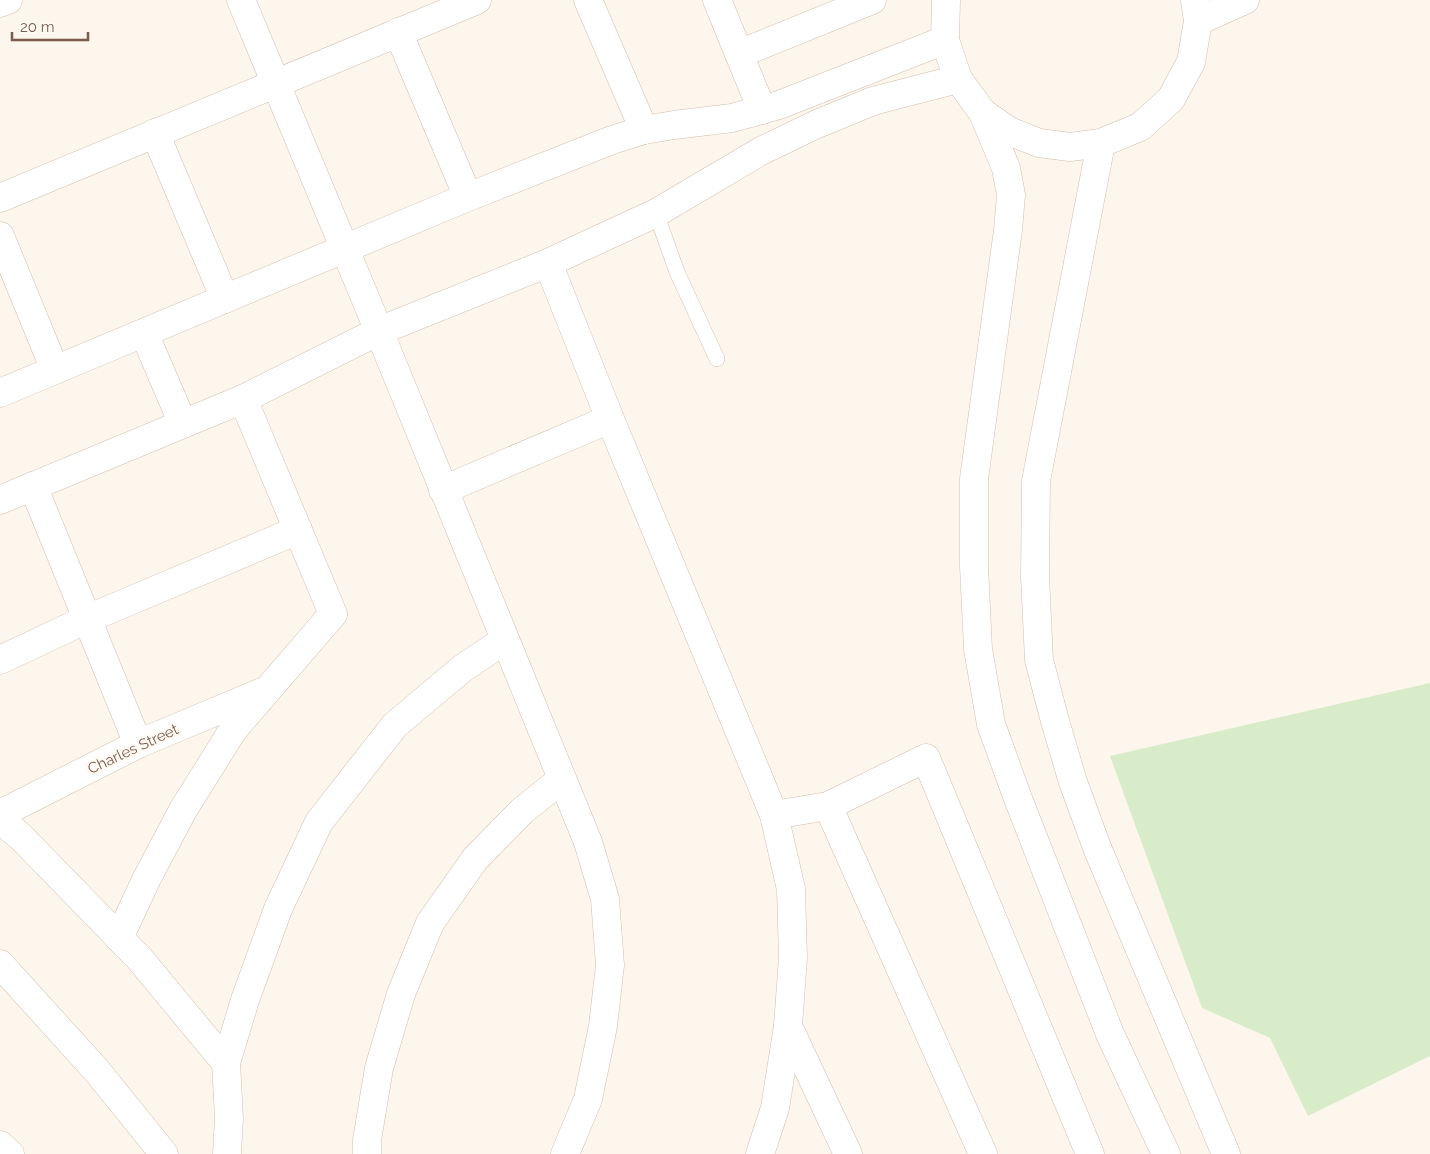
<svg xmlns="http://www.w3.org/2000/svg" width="1430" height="1154" viewBox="0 0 1430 1154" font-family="Raleway,sans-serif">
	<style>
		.green { fill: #d8ecc9 }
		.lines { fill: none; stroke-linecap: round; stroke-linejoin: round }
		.service-casing { stroke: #d1beb0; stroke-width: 16 }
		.minor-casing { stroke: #d1beb0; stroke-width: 29 }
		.tertiary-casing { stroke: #d1beb0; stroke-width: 29 }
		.service { stroke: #fff; stroke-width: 15 }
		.minor { stroke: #fff; stroke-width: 28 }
		.tertiary { stroke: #fff; stroke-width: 28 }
		.labels { text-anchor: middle; stroke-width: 5; stroke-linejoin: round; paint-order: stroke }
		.street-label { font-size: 15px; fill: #7a5c4d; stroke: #fffaf3 }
	</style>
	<rect width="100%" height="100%" fill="#fdf6ec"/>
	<path class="green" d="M1430,683V1056L1308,1116L1270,1038L1202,1008L1110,756Z"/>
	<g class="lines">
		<g class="service-casing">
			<path id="service" d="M656,213L677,272L717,359"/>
		</g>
		<g class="minor-casing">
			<g id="minor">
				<path d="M241,0L379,331L588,842L605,899L610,965L603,1026L588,1099L565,1154"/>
				<path d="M588,0L644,130"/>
				<path d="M717,0L762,110"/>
				<path d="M946,0L945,40L958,79L983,113L1009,131L1039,143L1070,147L1101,143L1140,127L1171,99L1191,62L1198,21L1195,0"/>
				<path d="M0,3L8,0"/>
				<path d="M1198,21L1245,0"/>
				<path d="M398,32L468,197"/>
				<path d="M739,54L872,0"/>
				<path d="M155,133L225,299"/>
				<path d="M0,198L477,0"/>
				<path d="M0,236L55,370"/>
				<path d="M548,263L610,419L774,815L791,889L793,958L788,1026L775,1108L760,1154"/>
				<path d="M144,333L183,424"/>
				<path d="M0,393L468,197L612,140L644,130L674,125L732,118L779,105L945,40"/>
				<path d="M33,486L138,744"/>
				<path d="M443,490L610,419"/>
				<path d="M0,500L243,399L379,331L548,263L656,213L761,151L817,124L873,101L958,79"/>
				<path d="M0,660L87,619L298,530"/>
				<path d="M828,806L983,1154"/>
				<path d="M0,814L138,744L262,692"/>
				<path d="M774,815L828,806L926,758L1090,1154"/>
				<path d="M0,820L20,836L139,958L226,1063"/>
				<path d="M119,938L147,878L183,810L233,730L333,614L243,399"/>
				<path d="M0,964L97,1071L164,1154"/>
				<path d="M788,1026L848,1154"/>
				<path d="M0,1145L10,1154"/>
				<path d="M227,1154L229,1118L226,1063L245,1000L278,909L319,822L395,725L463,668L505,640"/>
				<path d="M367,1154V1140L379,1068L401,994L430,923L475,859L522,811L562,779"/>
			</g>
		</g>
		<g class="tertiary-casing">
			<g id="tertiary">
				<path d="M983,113L1006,168L1011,195L1008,230L974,479V566L978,649L991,724L1017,796L1110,1034L1166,1154"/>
				<path d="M1101,143L1036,481L1035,576L1039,660L1055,721L1073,782L1098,850L1226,1154"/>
			</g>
		</g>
		<use href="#service" class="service"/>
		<use href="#minor" class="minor"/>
		<use href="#tertiary" class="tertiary"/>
	</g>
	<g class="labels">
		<g class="street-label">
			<text transform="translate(133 749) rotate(-25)" y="5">Charles Street</text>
		</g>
	</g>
	<path d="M12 32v8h76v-8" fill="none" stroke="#7a5c4d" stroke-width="2.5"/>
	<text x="20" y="32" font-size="15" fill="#7a5c4d" stroke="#fffaf3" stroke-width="4" paint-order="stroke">20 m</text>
</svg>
